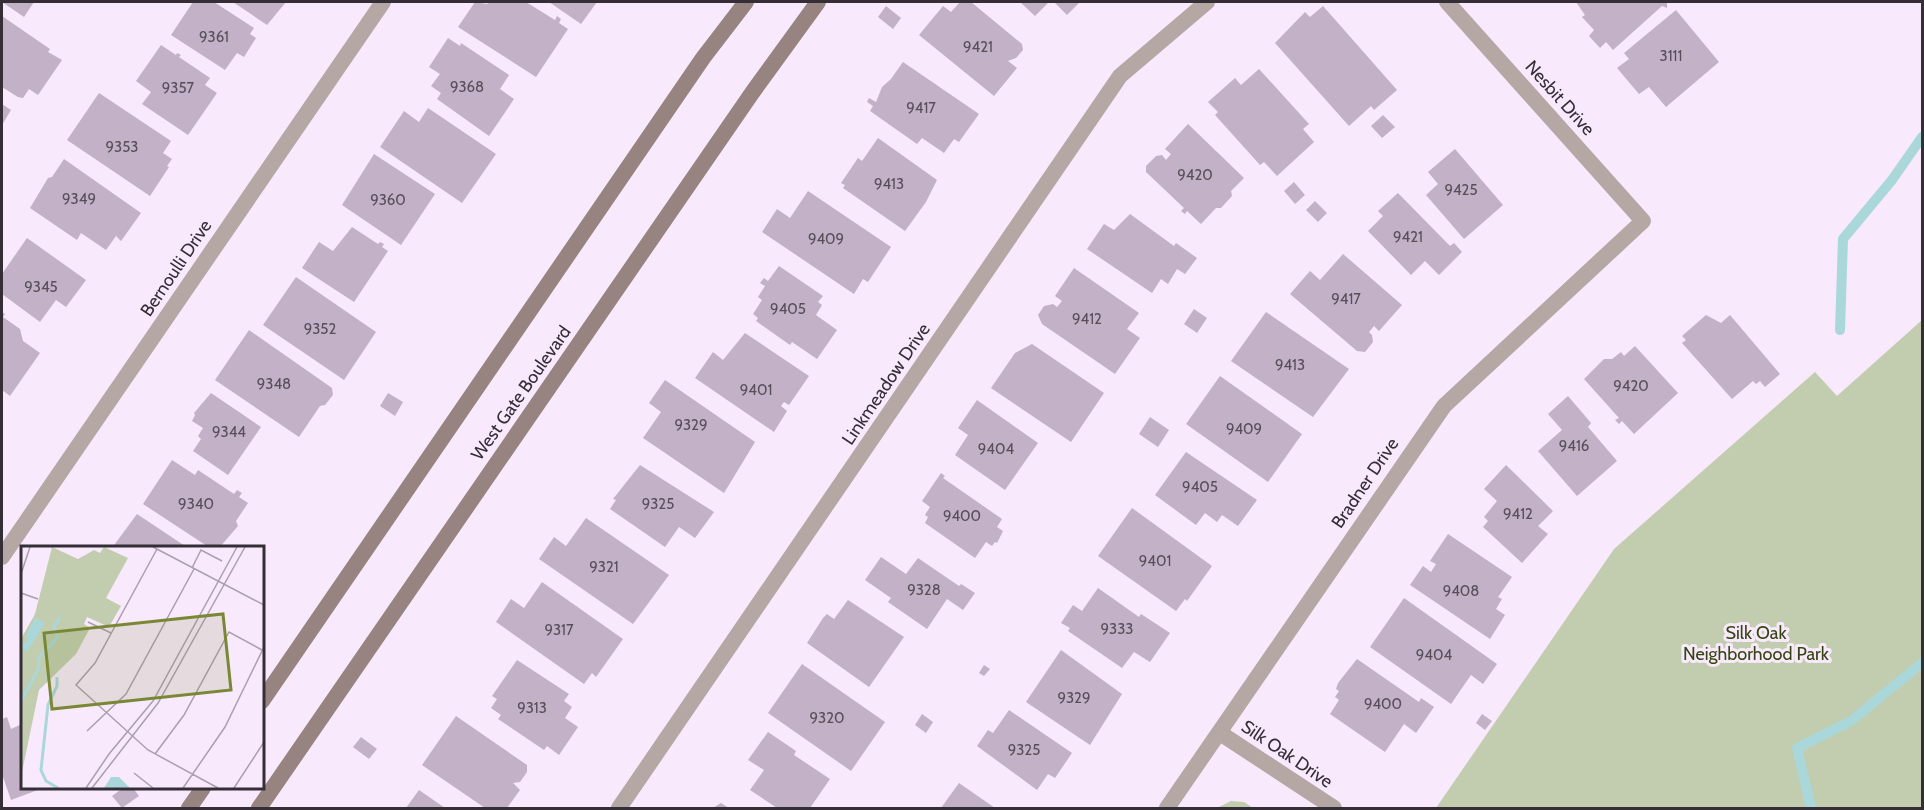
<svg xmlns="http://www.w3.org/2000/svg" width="1924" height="810" viewBox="0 0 1924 810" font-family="Cabin,sans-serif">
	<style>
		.green { fill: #c1cdae }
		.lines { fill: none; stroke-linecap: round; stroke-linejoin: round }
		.stream { stroke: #aad8da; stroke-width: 10 }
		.building { fill: #c2b1c7 }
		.minor { stroke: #b4a7a4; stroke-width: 16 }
		.secondary { stroke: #978480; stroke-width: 16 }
		.labels { text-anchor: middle; stroke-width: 6; stroke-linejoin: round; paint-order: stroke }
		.number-label { font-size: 15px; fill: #584f5b }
		.street-label { font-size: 18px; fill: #352e37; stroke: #f8eafc }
		.park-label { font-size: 18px; fill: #364510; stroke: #f8eafc }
		.inset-river { fill: none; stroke: #aad8da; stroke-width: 3 }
		.inset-road { fill: none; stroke: #aa9fad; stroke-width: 1.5 }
		.view { fill: #7a8836; fill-opacity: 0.15; stroke: #7a8836; stroke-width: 3 }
		.inset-edge { fill: none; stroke: #352e37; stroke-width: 3 }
	</style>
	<rect width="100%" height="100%" fill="#f8eafc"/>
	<g class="green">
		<path d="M1922,320V808H1436L1614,549L1815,372L1837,396Z"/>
		<path d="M1231,801L1244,802L1253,808H1217Z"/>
	</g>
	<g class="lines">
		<g class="stream">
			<path d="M1840,330L1843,239L1892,180L1922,137"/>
			<path d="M1811,808L1797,748L1851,721L1922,663"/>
		</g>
	</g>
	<g class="building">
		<path d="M2,2H34L24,17Z"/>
		<path d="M193,2H214L254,28L250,34L256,38L244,57L237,53L225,70L171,35Z"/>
		<path d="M233,2H286L267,25Z"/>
		<path d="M475,2L487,4L489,2H526L555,20L557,16L561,19L559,23L568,29L536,77L458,27Z"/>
		<path d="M549,2H597L581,24Z"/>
		<path d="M960,2H971L1022,44L1023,50L1016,58L1008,61L1017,68L994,96L919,35L943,6L951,12Z"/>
		<path d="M1020,2H1049L1035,16Z"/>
		<path d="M1054,2H1080L1067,15Z"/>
		<path d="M1576,2H1667V8L1662,6L1613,50L1606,42L1600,48L1589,36L1594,30L1582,17L1585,15Z"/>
		<path d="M886,6L901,18L893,29L878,17Z"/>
		<path d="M1323,6L1397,90L1374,110L1371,106L1349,126L1275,43L1305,12L1310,17Z"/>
		<path d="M1676,10L1719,62L1666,107L1649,87L1639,94L1617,68L1629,59L1624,53Z"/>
		<path d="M2,16L50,49L48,52L62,60L38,95L29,89L23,98L18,97L2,87Z"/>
		<path d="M448,38L460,46L461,43L509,75L500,89L514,99L489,136L437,99L441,93L431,86L440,74L429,67Z"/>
		<path d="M161,45L176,55L177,53L181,55L179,57L210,78L205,85L217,93L188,135L142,104L151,92L136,81Z"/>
		<path d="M903,62L979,114L959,142L954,139L944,153L922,138L917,144L870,111L873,106L867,102L869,98L876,102L882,87L891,79Z"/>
		<path d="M1259,69L1309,124L1303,129L1314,142L1277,176L1264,162L1260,165L1215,115L1218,112L1208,102L1235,78L1241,85Z"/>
		<path d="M99,93L171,141L163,153L172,159L167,166L169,167L150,196L67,140Z"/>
		<path d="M2,104L11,110L2,125Z"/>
		<path d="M428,108L496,154L462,203L380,147L404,111L419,122Z"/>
		<path d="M1383,115L1395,127L1382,138L1371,126Z"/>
		<path d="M1188,124L1244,178L1231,191L1232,196L1221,208H1216L1201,224L1187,211L1185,214L1181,211L1184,208L1146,172V166L1156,156L1162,155L1166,160L1171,154L1165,149Z"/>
		<path d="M878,138L937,180L926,202L905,231L843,188L845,185L841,183L858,158L862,161Z"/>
		<path d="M1455,149L1503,205L1464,239L1426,195L1438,184L1428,172Z"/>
		<path d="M374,154L435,194L401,245L342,205Z"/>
		<path d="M64,159L141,213L121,241L116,236L106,250L81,233L77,240L30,208L48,178L52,177Z"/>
		<path d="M1294,182L1305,195L1295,204L1284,191Z"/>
		<path d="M808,191L891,247L868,282L863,279L854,294L762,232L777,209L790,218Z"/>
		<path d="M1398,193L1450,246L1454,243L1462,252L1439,275L1425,261L1411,275L1368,231L1383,216L1378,211Z"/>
		<path d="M1315,201L1327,213L1318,222L1306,210Z"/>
		<path d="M1130,214L1174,246L1176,243L1197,258L1185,274L1177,269L1168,284L1161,279L1152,293L1087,249L1104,224L1114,230Z"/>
		<path d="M352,227L378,244L380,242L384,244L382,247L388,251L354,302L302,268L319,242L333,251Z"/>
		<path d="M27,238L86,280L66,307L56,300L40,322L2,294V274Z"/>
		<path d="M1343,254L1402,305L1379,331L1374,326L1369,332L1372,335L1373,342L1365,352L1357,351L1290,294L1310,271L1320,280Z"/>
		<path d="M779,266L823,296L818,302L822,305L816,315L837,330L817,359L792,342L790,345L756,321L758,318L753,314L762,300L758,297L765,286L760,283L764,278L768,281Z"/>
		<path d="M1074,268L1139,313L1127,329L1140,338L1115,374L1042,324L1038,315L1044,306L1053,304L1057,307L1062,301L1055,296Z"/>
		<path d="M296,277L376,332L344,380L263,325Z"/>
		<path d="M1194,309L1207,318L1197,333L1184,324Z"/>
		<path d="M2,312L5,314L3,317L20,329L23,341L40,353L10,396L2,390Z"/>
		<path d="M1266,312L1349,369L1313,417L1231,361Z"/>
		<path d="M1706,315L1721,323L1730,315L1780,374L1765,387L1760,381L1756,384L1753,381L1732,399L1682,343L1686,340L1682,336Z"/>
		<path d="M249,330L332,388L333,395L325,405L320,406L299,437L215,380Z"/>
		<path d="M745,333L809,376L789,405L784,402L781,406L787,411L774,432L695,378L713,352L723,360Z"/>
		<path d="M1032,344L1104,393L1071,442L991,388L1015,353Z"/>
		<path d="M1635,346L1678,393L1634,434L1622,421L1619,424L1615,420L1619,418L1584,379L1604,359H1612L1621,352L1624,356Z"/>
		<path d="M1220,376L1302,434L1268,482L1186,424Z"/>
		<path d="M665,380L755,442L724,493L643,438L661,412L649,403Z"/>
		<path d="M211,393L261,427L228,475L193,451L201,439L198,436L203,428L192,421L195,415L194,413Z"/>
		<path d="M388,393L403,402L395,416L380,406Z"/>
		<path d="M1568,396L1591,423L1588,427L1617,461L1577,496L1538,451L1562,430L1548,414Z"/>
		<path d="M977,400L1038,443L1005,490L955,455L968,435L958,428Z"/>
		<path d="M1150,417L1169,430L1158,447L1139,434Z"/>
		<path d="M1186,452L1257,500L1238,526L1222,515L1217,522L1205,513L1196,525L1155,495Z"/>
		<path d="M172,460L195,475L198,470L234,494L237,490L242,493L239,497L248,503L236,521L238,526L219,548H210L143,504Z"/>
		<path d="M640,465L714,512L695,538L679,527L665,547L610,509L616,500L613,499Z"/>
		<path d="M1506,465L1553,511L1538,526L1548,534L1522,563L1483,527L1488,521L1484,517L1497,501L1484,489Z"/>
		<path d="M941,473L945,476L943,478L1002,519L997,527L1003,531L997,543L995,542L992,546L986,542L975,558L925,523L928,517L925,515L930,507L922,501Z"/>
		<path d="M1132,508L1212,566L1187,601L1185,599L1176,611L1098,556Z"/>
		<path d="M137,514L188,548H112Z"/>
		<path d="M586,518L669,575L633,624L539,559L554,537L566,546Z"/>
		<path d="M1448,534L1512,577L1498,597L1502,599L1496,609L1505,615L1490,639L1410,585L1423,566L1431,572L1436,564L1430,561Z"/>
		<path d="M881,557L906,574L918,558L959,586L961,584L975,593L963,610L947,599L927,629L888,602L891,598L865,580Z"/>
		<path d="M542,582L623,639L596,677L592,673L584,684L496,622L511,599L524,608Z"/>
		<path d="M1098,588L1139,617L1141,614L1170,633L1150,662L1134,652L1122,668L1068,631L1070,628L1061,623L1073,605L1082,611Z"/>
		<path d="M1404,598L1497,664L1483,684L1471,675L1451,704L1370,647Z"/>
		<path d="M848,600L904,637L869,687L807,643L823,618L827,614L834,619Z"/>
		<path d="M1061,650L1122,694L1090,745L1026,702Z"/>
		<path d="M1357,659L1419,702L1421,698L1434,707L1416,733L1404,724L1385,752L1330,714L1339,700L1335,697L1339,691L1336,689L1338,683Z"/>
		<path d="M517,660L569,694L564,701L572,707L565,718L578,727L559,755L547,746L544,750L498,719L501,715L491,708L497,699L492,696Z"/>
		<path d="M802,664L885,722L851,771L768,713Z"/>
		<path d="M984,665L990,669L984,676L979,673Z"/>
		<path d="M1009,710L1072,753L1055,778L1048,774L1037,790L977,746L988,730L993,733Z"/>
		<path d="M922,714L933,722L926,733L915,725Z"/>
		<path d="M1482,714L1492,721L1485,730L1476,723Z"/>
		<path d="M456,716L527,765V772L520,782L513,783L520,790L507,808H485L422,765Z"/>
		<path d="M7,717L11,729L22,724V788H43L11,800L2,774V719Z"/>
		<path d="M768,732L796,751L794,755L830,779L810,808H777L750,790L764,770L748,760Z"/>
		<path d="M361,737L377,749L369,759L353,747Z"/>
		<path d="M959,783L995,808H941Z"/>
		<path d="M123,788H133L139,796L122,808L112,796Z"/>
		<path d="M419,790L445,808H406Z"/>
		<path d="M721,803L729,808H713Z"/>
	</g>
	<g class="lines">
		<g class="minor">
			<path d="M2,557L383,2"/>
			<path d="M1220,733L1334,808"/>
			<path d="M619,808L1120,76L1207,2"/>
			<path d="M1167,808L1444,406L1643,221L1447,2"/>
		</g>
		<g class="secondary">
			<path d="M262,701L703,58L746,2"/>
			<path d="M189,808L203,788"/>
			<path d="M259,808L752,93L818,2"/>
		</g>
	</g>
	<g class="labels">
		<g class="number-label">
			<text x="214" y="42">9361</text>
			<text x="978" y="52">9421</text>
			<text x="1671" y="61">3111</text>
			<text x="467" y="92">9368</text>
			<text x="178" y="93">9357</text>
			<text x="921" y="113">9417</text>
			<text x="122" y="152">9353</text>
			<text x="1195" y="180">9420</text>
			<text x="889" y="189">9413</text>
			<text x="1461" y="195">9425</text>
			<text x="79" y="204">9349</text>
			<text x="388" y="205">9360</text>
			<text x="1408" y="242">9421</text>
			<text x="826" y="244">9409</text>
			<text x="41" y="292">9345</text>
			<text x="1346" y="304">9417</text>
			<text x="788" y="314">9405</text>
			<text x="1087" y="324">9412</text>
			<text x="320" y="334">9352</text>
			<text x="1290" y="370">9413</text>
			<text x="274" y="389">9348</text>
			<text x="1631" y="391">9420</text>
			<text x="756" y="395">9401</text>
			<text x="691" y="430">9329</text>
			<text x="1244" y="434">9409</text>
			<text x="229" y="437">9344</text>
			<text x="1574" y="451">9416</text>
			<text x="996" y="454">9404</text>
			<text x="1200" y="492">9405</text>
			<text x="196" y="509">9340</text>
			<text x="658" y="509">9325</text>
			<text x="1518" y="519">9412</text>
			<text x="962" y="521">9400</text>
			<text x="1155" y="566">9401</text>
			<text x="604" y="572">9321</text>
			<text x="924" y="595">9328</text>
			<text x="1461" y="596">9408</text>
			<text x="1117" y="634">9333</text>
			<text x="559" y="635">9317</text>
			<text x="1434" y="660">9404</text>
			<text x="1074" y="703">9329</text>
			<text x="1383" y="709">9400</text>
			<text x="532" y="713">9313</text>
			<text x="827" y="723">9320</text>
			<text x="1024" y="755">9325</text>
		</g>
		<g class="street-label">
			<text transform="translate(1560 98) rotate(48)" y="6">Nesbit Drive</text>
			<text transform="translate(176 268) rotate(-56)" y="6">Bernoulli Drive</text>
			<text transform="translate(886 384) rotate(-56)" y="6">Linkmeadow Drive</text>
			<text transform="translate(521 393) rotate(-55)" y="6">West Gate Boulevard</text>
			<text transform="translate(1365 483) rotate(-56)" y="6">Bradner Drive</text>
			<text transform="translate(1287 754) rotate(34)" y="6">Silk Oak Drive</text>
		</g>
		<g class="park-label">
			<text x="1756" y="639">Silk Oak<tspan x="1756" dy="21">Neighborhood Park</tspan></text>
		</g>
	</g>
	<g transform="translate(21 546)">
		<rect width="243" height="243" fill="#f8eafc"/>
		<path d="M31,1L57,13L73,4L79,7L83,1L107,12L85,52L100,60L88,81L66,71L63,78L69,82L55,108L18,144L0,231V93L14,68Z" fill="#c1cdae"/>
		<path d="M14,72L24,77L6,106L0,99L7,94L5,90ZM90,231H98L109,242H83Z" fill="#aad8da"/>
		<path class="inset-river" d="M36,131V140L27,159L20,224L25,235L37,242M0,155L17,124L18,111L36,92L33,81L39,71"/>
		<path class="inset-road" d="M132,1L243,59M136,3L74,117L55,139L127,204L197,242M171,22L180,4L201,15M0,28L9,1M0,47L17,53M67,76L90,87M66,185L105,148L173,23M134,208L163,169L208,86L241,104M113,227L132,242M65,242L88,208L132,155L216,1M71,242L137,157L224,1M162,242L204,181L243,101M213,242L243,196"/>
		<path class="view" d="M202,68L210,144L31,163L23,87Z"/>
		<rect width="243" height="243" class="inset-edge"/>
	</g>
	<rect width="1924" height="810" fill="none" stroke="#352e37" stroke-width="6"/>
</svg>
